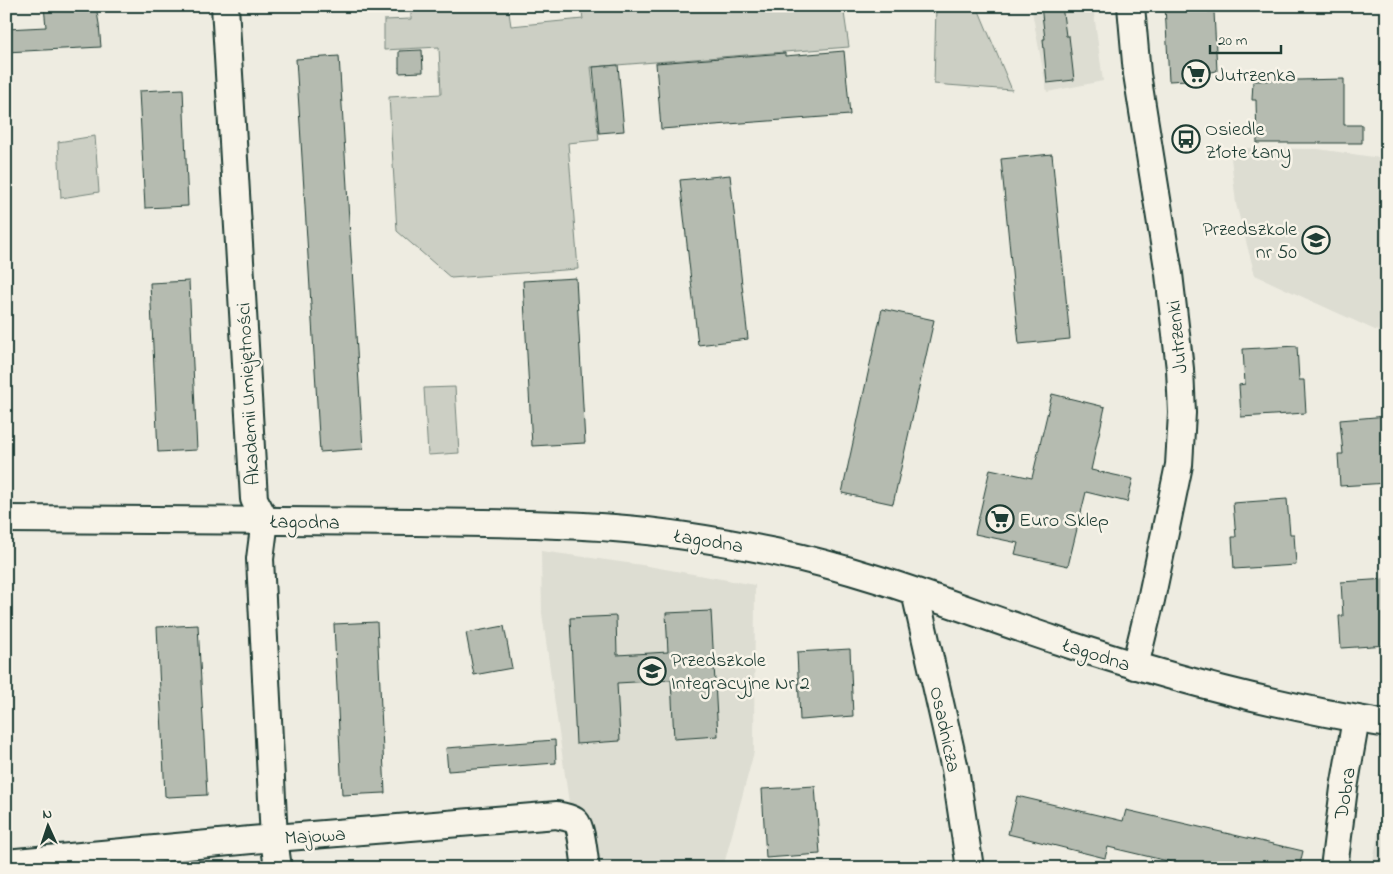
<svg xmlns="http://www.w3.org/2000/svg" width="1393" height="874" viewBox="0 0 1393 874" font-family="'Indie Flower',sans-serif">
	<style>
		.built { fill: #ddddd2 }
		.green { fill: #cccfc4; stroke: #76867c }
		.building { fill: #b5bbb0; stroke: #1f3d34 }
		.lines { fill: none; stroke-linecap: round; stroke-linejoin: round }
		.minor-casing { stroke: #1f3d34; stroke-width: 30 }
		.minor { stroke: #f7f3e8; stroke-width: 26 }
		.labels { text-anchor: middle; stroke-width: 5; stroke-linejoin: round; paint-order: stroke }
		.poi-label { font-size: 20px; fill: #1f3d34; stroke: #f7f3e8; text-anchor: start }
		.street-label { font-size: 20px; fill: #1f3d34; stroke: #f7f3e8 }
	</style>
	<rect width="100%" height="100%" fill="#eeece1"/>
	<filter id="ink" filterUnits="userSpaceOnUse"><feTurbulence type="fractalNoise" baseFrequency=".02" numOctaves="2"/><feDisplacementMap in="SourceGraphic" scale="10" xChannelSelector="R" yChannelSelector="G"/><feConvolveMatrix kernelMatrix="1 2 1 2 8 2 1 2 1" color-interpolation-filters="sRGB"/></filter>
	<g filter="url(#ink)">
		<g class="built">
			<path d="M1031,6H1093L1103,81L1047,92Z"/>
			<path d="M1230,148L1318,149L1387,159V334L1375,330L1255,275L1236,204Z"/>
			<path d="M541,551L642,565L755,585L754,752L723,868H594L570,810L542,613Z"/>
			<path d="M1387,763V868H1372L1380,821Z"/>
		</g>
		<g class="green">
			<path d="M411,6H508L511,26L583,19L581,6H843L849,47L591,67L599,140L568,143L578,269L451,278L397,231L389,97L441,94L439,47L384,50V20L411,19Z"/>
			<path d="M936,6H977L1012,90L934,84Z"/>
			<path d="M95,136L99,192L61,198L58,142Z"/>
			<path d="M455,387L459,453L428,455L424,388Z"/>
		</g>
		<g class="building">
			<path d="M44,6H96L99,24L101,47L6,52V29L46,27Z"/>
			<path d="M1041,6H1062L1066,36H1069L1074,80L1047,83L1043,39H1045Z"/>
			<path d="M1165,6H1208V12H1214L1217,71L1187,76V80L1169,81Z"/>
			<path d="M422,50L423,72L399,73V51Z"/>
			<path d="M844,51L850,115L661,129L656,63L785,53V56Z"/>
			<path d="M339,56L363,449L320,452L296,59Z"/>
			<path d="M618,65L624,131L599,133L593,67Z"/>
			<path d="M1344,79V125H1362V143H1257L1256,100H1252L1253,81Z"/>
			<path d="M183,89L188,206L145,208L139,91Z"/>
			<path d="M1052,154L1070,339L1019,344L1001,159Z"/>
			<path d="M730,175L748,339L698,345L680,180Z"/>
			<path d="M576,278L585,443L532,446L523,281Z"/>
			<path d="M189,281L197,450L158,452L150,283Z"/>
			<path d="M882,309L934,320L893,504L842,493Z"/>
			<path d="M1297,346L1299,380H1304L1306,413L1241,417L1239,385L1245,384L1243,349Z"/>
			<path d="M1052,394L1105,407L1091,470L1133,479L1127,502L1086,492L1068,566L1015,554L1018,543L975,534L990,469L1032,478Z"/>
			<path d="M1387,416V483L1340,486L1338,454H1343L1340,420Z"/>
			<path d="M1287,499L1290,534H1294L1296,565L1234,569L1232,537H1236L1233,503Z"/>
			<path d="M1387,579V645L1341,648L1339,616H1343L1341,582Z"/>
			<path d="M711,611L718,736L674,739L671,680L617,683L620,741L576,744L570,618L616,616L617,655L668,652L666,613Z"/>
			<path d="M377,622L385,793L342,795L334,624Z"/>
			<path d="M198,625L207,795L168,797L165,796L157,627Z"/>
			<path d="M504,626L512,668L474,675L466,633Z"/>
			<path d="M850,649L853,716L800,720L797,652Z"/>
			<path d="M555,740L556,763L448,771L446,748Z"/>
			<path d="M815,786L820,854L766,858L762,789Z"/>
			<path d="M1017,796L1123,821L1126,810L1303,851L1299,868H1197L1108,847L1105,858L1008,834Z"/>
		</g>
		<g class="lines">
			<g class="minor-casing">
				<g id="minor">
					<path d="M225,6L254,499L265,520L260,559L274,839L278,868"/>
					<path d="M1131,6L1137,74L1169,274L1180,369L1182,413L1179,465L1151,600L1135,666"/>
					<path d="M6,519C143,520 280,520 416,522C482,523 548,523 614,528C668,532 722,541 775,552C872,572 964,610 1058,641C1166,677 1275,706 1387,724"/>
					<path d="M915,592L955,769L970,868"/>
					<path d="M6,863L251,840L557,815C563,817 571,817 576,822C582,828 584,858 586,868"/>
					<path d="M1334,868L1344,788L1356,719"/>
				</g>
			</g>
			<use href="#minor" class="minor"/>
		</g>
	</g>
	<defs>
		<g id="supermarket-ring" transform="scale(1.4375)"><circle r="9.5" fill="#f7f3e8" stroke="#1f3d34" stroke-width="1.5"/><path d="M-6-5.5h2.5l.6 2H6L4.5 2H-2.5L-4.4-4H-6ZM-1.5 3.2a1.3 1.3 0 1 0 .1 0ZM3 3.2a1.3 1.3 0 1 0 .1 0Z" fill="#1f3d34"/></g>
		<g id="bus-ring" transform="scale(1.4375)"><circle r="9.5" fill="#f7f3e8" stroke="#1f3d34" stroke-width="1.5"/><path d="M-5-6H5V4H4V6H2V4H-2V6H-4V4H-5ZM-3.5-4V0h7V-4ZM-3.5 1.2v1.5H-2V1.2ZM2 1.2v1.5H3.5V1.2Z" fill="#1f3d34"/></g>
		<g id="school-ring" transform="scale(1.4375)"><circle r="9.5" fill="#f7f3e8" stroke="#1f3d34" stroke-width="1.5"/><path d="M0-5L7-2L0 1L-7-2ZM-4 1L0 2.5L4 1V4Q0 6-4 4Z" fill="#1f3d34"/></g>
	</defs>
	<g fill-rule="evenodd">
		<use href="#supermarket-ring" x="1196" y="74"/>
		<use href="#bus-ring" x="1186" y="139"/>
		<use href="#school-ring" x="1316" y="240"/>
		<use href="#supermarket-ring" x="1000" y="519"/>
		<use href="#school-ring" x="652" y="671"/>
	</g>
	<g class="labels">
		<g class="poi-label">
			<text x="1215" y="81">Jutrzenka</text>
			<text x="1205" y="135">Osiedle<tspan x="1205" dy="23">Złote Łany</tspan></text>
			<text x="1297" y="235" text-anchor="end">Przedszkole<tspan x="1297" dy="23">nr 50</tspan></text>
			<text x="1019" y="526">Euro Sklep</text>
			<text x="671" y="666">Przedszkole<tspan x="671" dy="23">Integracyjne Nr 2</tspan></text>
		</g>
		<g class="street-label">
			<text transform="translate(1176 337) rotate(-96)" y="7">Jutrzenki</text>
			<text transform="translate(247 394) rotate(-93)" y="7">Akademii Umiejętności</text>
			<text transform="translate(305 521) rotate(1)" y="7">Łagodna</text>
			<text transform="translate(709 540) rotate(9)" y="7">Łagodna</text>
			<text transform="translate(1097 654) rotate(18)" y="7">Łagodna</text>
			<text transform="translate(946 729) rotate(78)" y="7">Osadnicza</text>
			<text transform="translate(1344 793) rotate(-81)" y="7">Dobra</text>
			<text transform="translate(315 835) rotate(-4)" y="7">Majowa</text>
		</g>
	</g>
	<rect width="1393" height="874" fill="none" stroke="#f7f3e8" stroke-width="25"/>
	<rect x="12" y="12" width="1368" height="849" fill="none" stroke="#1f3d34" stroke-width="2" filter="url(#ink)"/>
	<g transform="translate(48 826) rotate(357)" stroke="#f7f3e8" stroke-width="4" paint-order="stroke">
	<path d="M0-4L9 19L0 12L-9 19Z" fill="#1f3d34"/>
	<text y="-8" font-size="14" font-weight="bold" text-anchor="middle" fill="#1f3d34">N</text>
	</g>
	<path d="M1210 45v8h71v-8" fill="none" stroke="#1f3d34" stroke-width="2.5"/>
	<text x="1218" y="45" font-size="15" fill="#1f3d34" stroke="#f7f3e8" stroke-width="4" paint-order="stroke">20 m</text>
</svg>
